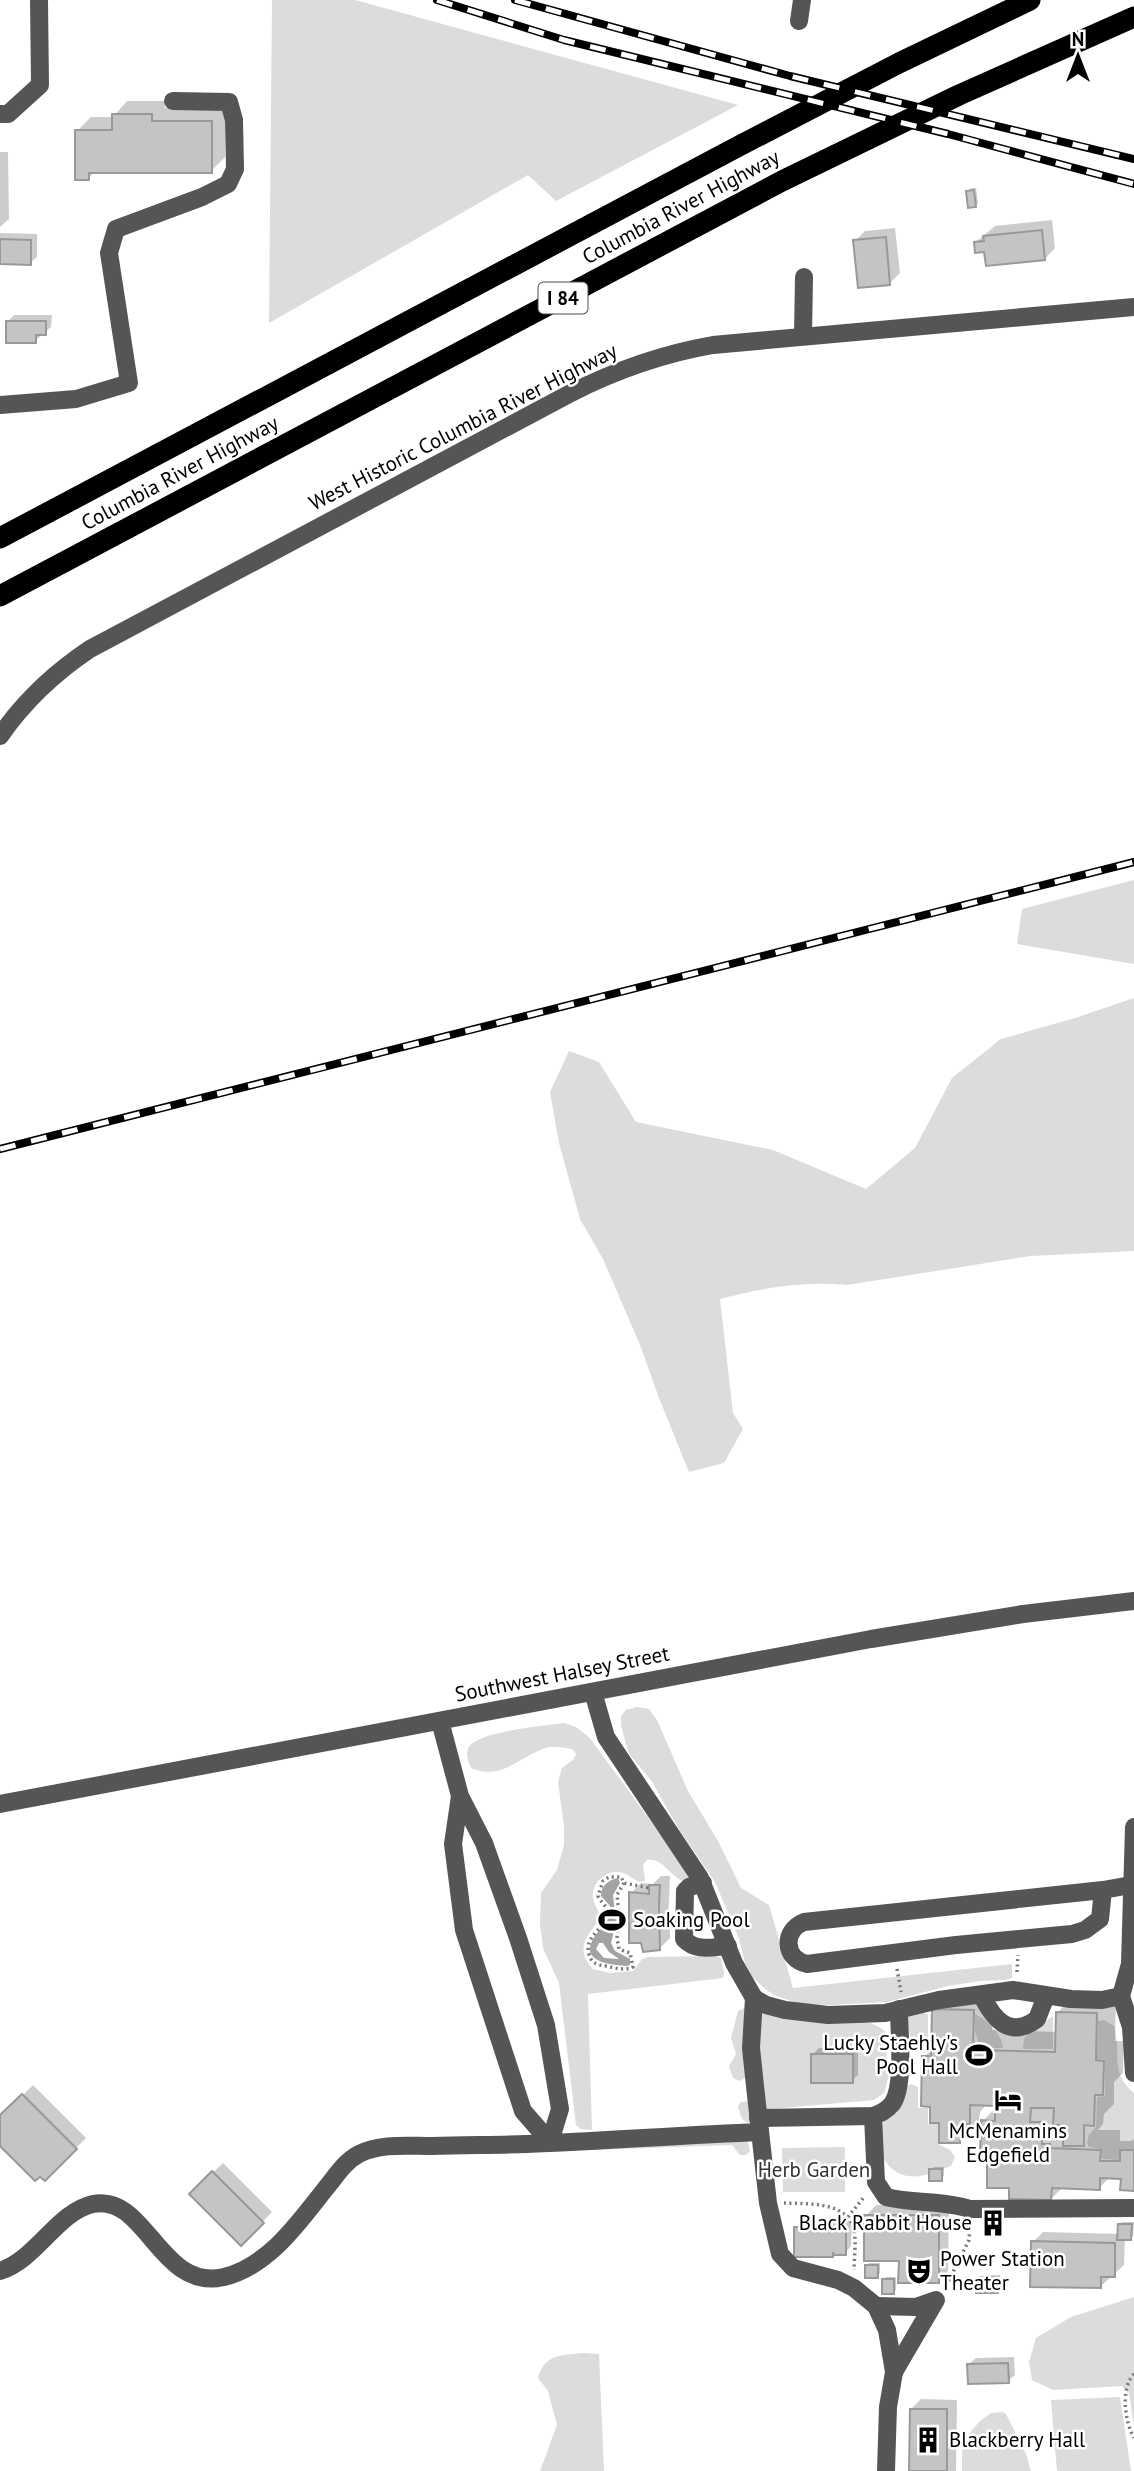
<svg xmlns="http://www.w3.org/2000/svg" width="1134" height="2471" viewBox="0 0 1134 2471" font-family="'PT Sans',sans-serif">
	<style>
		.green { fill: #dcdcdc }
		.water { fill: #a3a3a3; fill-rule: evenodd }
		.shadow { fill: #0003 }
		.building { fill: #c4c4c4; stroke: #999; stroke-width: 2 }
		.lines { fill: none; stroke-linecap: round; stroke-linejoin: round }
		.path { stroke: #777; stroke-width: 3.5; stroke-dasharray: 2 3.5; stroke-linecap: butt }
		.minor { stroke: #555; stroke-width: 18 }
		.highway { stroke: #000; stroke-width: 21 }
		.rail-casing { stroke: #000; stroke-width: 8 }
		.rail { stroke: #fff; stroke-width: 5; stroke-dasharray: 16; stroke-linecap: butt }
		.labels { text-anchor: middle; stroke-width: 5; stroke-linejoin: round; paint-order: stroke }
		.shield { fill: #fff; stroke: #4c4c4c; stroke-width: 2 }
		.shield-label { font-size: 19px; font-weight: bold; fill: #000 }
		.street-label { font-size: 21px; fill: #000; stroke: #fff }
		.poi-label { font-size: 21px; fill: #000; stroke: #fff; text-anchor: start }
		.park-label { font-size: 21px; fill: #333; stroke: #fff }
	</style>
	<rect width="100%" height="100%" fill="#fff"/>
	<g class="green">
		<path d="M272,0H355L738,105L556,201L528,175L269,323Z"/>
		<path d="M1134,880V964L1017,944L1022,909Z"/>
		<path d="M1134,998V1251L1031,1256L847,1285C803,1281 762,1288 720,1299L733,1413L743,1429L724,1463L689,1472L659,1398L640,1345L603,1259L580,1219L559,1143L550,1092L569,1051L599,1062L636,1122L773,1150L866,1189L915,1148L952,1078L1001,1039L1075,1018Z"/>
		<path d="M637,1707L649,1709L657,1720L688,1791L718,1841L741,1888L769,1905L793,1988L1012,1964V1978L1005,1980L980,1981L948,1986L887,2002L832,2005L801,2004L776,1996L765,1989L753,1978L745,1963L739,1939L715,1882L680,1831L651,1780L629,1754L621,1726V1716L626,1710Z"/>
		<path d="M564,1723L576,1727L589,1737L689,1873V1878L683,1881C669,1876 664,1858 647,1860L643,1865L645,1881L640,1882C634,1880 631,1876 625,1874C611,1867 592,1880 593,1896C593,1903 599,1911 601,1918C587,1936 574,1948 593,1969L610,1973L633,1971L642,1959L649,1957L716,1956L721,1958L724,1972L723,1978L588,1994L592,2130L581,2129L576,2125L559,1983L543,1948L540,1924L541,1893L557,1870L564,1845V1826L558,1782L562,1768L573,1760L576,1754L572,1749C565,1748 557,1746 549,1747C521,1754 503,1782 471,1768C468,1761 465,1755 469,1747C478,1731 545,1726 564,1723Z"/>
		<path d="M748,2006C763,2007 775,2016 790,2019C821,2026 860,2010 885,2031L888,2079L884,2093L874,2100L770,2109L748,2123L742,2119L738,2107L740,2102L751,2101L749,2076L739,2081L733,2078L729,2066L736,2054L731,2038L738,2011Z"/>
		<path d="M916,2012L928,2014V2048L925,2053H920C911,2044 905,2025 910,2013Z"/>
		<path d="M975,2014C987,2020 1002,2034 1003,2048H986L979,2045L975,2031Z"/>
		<path d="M1053,2016V2049H1023L1024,2039L1027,2035Z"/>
		<path d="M1104,2020L1114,2026C1122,2053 1109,2073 1134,2093V2149H1119V2160L1102,2159L1101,2149L1089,2147L1087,2143L1089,2135L1096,2127L1097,2097L1105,2096V2059H1097L1098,2021Z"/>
		<path d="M911,2084L918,2087V2108H928V2124H938V2144L950,2150L955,2157L951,2166C941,2170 931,2174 920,2176C896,2180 878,2161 879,2137C879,2132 882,2126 884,2121C900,2112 903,2103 907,2086Z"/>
		<path d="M747,2139L750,2151L746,2155H740L732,2145L593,2150L595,2144Z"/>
		<path d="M845,2147V2192H783L782,2148Z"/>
		<path d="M1134,2297V2427L1129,2393L1122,2386L1053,2390L1032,2380L1029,2362L1036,2338L1071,2317Z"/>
		<path d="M584,2353L599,2354L604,2471H540L557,2425L548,2391L538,2378C544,2354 562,2355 584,2353Z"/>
		<path d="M1120,2397L1131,2471H1057L1051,2400Z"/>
		<path d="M1003,2412L1006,2414L1026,2454L1031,2471H962V2452L967,2436L980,2421L991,2413Z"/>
	</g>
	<path class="water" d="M618,1878L620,1883L613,1895L616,1923L611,1943L615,1951L630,1959V1965L627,1966C614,1965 581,1963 592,1941C596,1932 607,1924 611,1913L610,1906L601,1896C601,1886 608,1880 618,1878ZM599,1943H603L609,1952L619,1959L604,1958L596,1949Z"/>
	<g class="shadow">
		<path d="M127,101H165V108H225V157L211,171H96L88,178L77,131L91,117H113Z"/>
		<path d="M0,152H8L9,219L0,227Z"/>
		<path d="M971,188H976L978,203L975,206L968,191Z"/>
		<path d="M1052,220L1055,248L1045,259L986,250L976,242L995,226Z"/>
		<path d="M895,228L900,273L890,283L855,241L865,231Z"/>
		<path d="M0,233L37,234V257L30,263H0Z"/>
		<path d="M14,315H52L51,327L35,341L8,321Z"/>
		<path d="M661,1876H670L668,1924H670V1938L660,1948L631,1893L641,1883L653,1884Z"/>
		<path d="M993,1991L992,2030L1057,2032L1058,2012L1078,1992L1116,1993L1115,2041H1124L1123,2073L1114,2082V2104L1104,2114L1103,2124L1098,2130H1120V2141H1131L1134,2139V2189L1122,2177H1110L1099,2188L1063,2187L1051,2199L1011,2186L989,2154L983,2121L999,2104H987L980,2112L979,2121L959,2141L941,2121L931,2105L924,2057L933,2048L934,2010Z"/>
		<path d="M819,2048H858V2075L852,2081L813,2054Z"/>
		<path d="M33,2085L86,2138L45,2179L0,2144V2118Z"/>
		<path d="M223,2163L272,2212L241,2244L191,2194Z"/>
		<path d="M934,2167H944V2176L941,2179L931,2170Z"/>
		<path d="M876,2205L949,2206L948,2271L938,2281L866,2216Z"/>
		<path d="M802,2221H852L851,2246L845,2253H835L832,2255L796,2228Z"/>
		<path d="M1122,2222H1134L1133,2236L1131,2238H1125L1124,2265L1100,2287L1033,2242L1043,2232L1119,2234V2225Z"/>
		<path d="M869,2263H880V2273L878,2276L866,2266Z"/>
		<path d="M1000,2275V2288L998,2291L978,2278L981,2276Z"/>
		<path d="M886,2277H896V2290L893,2292L884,2280Z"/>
		<path d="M1014,2357L1015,2375L1008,2381L969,2364L976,2358Z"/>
		<path d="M921,2399L957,2400L956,2471H911V2409Z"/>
	</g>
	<g class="building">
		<path d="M112,114H152V121H212V173H89V180H75V130H112Z"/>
		<path d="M974,190L976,207L968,208L966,191Z"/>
		<path d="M1042,230L1045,260L986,266L984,252L975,253L974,242L984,241L983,236Z"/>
		<path d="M886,237L890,285L858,288L853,240Z"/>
		<path d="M0,239L31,240V265L0,264Z"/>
		<path d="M6,321H46V335H36V343H6Z"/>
		<path d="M649,1885H660L659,1904L660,1950L643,1952L641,1943H629V1892L649,1894Z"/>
		<path d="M932,2009L974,2010L973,2050L1055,2052L1056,2012L1097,2013L1096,2060L1104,2061L1103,2095H1095L1094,2126L1084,2125V2146H1063V2125H1053L1054,2108H1031L1030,2122H1042V2144H1050V2148L1101,2150L1100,2161H1120V2150H1134V2191L1120,2190L1121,2179L1100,2178V2190L1052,2188L1051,2200L1009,2199V2188H987V2156H980L981,2120L995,2121V2106L970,2105V2124H960V2143H939V2123H930V2107L921,2106L922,2056H931Z"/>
		<rect x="811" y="2054" width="42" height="29"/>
		<path d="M22,2094L77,2149L45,2181L40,2177L35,2181L0,2146V2115Z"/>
		<rect x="929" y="2169" width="13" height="12"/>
		<path d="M212,2171L264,2223L241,2246L189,2194Z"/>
		<path d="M864,2215H939V2283H898L899,2261H864Z"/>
		<path d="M985,2217L1002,2218V2228L984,2227Z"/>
		<path d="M1118,2224H1132L1131,2240H1117Z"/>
		<path d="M794,2227H833V2231L835,2227H846V2255H834L833,2252V2257H794Z"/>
		<path d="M1031,2241L1115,2243V2277H1101V2288L1030,2287Z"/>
		<rect x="865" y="2265" width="13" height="13"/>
		<path d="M998,2277V2293H976V2278Z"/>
		<rect x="882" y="2279" width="12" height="15"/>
		<path d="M1008,2363L1009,2383L968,2384L967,2364Z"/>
		<path d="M910,2409H947V2471H909Z"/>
	</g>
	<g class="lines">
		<g class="path">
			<path d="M624,1883L617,1895L619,1914L617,1938L619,1949L630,1953L633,1967C625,1971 615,1968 606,1966C597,1965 591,1963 589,1954C584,1936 604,1930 607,1915C609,1907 601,1903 598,1896L603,1881L609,1877H621L624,1883L649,1888"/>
			<path d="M897,1969L901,1992"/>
			<path d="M1017,1972L1018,1955"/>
			<path d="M784,2203C806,2204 843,2201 853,2226C857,2238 854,2257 854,2270"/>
			<path d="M848,2217L864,2197"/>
			<path d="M946,2286L969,2240L970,2225"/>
			<path d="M1134,2374C1120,2388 1125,2422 1134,2438"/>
		</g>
		<g class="minor">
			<path d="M799,21L802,0"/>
			<path d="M0,114H8L40,85L39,0"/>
			<path d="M803,336L804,277"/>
			<path d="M0,405L76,399L129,383L109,253L116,229L202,197L228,184L235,169L234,120L229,102L173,101"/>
			<path d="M0,736C25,700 54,673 90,649L569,394C616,370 661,354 713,345L1134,307"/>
			<path d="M593,1692L606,1737L700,1878L734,1963L754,1998L751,2048L755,2086L768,2203L780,2254L793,2268L838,2280L854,2288L876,2306L887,2330L894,2372L888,2407L886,2471"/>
			<path d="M440,1721L460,1796L484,1843L518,1938L546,2025L560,2109L550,2142L523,2111L464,1930L453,1844L460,1796"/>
			<path d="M0,1804L871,1639L1023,1614L1134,1601"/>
			<path d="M1134,1827L1130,1964L1121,1996L1131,2027L1134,2073"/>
			<path d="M703,1883L689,1887L685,1891L684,1939C696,1952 712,1947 728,1946"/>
			<path d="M1103,1890L804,1922C782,1931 784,1959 807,1964L956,1945L1072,1934L1085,1930L1100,1919L1103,1890L1131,1885"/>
			<path d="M982,1996C994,2020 1010,2039 1037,2019L1046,1996"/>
			<path d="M754,1998L766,2005L785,2010L828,2015L885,2013L939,2000L1013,1990L1071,1999L1102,2000L1121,1996"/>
			<path d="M873,2116L876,2182L886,2197C914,2204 943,2200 970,2209L1134,2208"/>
			<path d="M758,2118L873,2116C881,2113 886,2111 892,2104C905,2086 899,2033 899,2009"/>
			<path d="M0,2271C37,2259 57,2212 93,2204C146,2193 160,2292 224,2277C269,2266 299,2222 326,2188C336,2176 345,2161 359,2154C380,2143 408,2146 432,2146C464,2145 495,2145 527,2144C605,2141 682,2135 760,2132"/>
			<path d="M876,2306L916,2307L936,2300L894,2372"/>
		</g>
		<g class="highway">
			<path d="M0,538L739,146L899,63L1030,0"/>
			<path d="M0,596L782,181L959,95L1134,17"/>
		</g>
		<g class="rail-casing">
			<g id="rail">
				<path d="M437,0L564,40L948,134L1134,184"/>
				<path d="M515,0L790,76L1134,159"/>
				<path d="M0,1149L1134,862"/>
			</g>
		</g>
		<use href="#rail" class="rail"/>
	</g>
	<defs>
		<g id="stadium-bare" transform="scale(2.1)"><path d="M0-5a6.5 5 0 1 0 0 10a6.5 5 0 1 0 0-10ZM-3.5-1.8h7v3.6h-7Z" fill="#000" stroke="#fff" stroke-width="2.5" paint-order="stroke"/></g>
		<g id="hotel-bare" transform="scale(2.1)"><path d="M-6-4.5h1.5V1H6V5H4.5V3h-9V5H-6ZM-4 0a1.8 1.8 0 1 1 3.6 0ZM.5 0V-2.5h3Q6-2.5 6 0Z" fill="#000" stroke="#fff" stroke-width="2.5" paint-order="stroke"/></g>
		<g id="building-bare" transform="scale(2.1)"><path d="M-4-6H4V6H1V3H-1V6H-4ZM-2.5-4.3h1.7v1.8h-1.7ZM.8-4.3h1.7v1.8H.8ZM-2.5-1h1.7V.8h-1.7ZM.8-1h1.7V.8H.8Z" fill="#000" stroke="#fff" stroke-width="2.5" paint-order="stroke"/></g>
		<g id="theatre-bare" transform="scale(2.1)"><path d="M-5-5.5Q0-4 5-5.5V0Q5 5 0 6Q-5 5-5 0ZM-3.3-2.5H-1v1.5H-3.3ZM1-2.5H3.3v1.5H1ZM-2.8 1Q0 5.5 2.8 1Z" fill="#000" stroke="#fff" stroke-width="2.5" paint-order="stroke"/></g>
	</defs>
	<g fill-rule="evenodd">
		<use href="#stadium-bare" x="612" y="1920"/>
		<use href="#stadium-bare" x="979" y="2055"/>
		<use href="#hotel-bare" x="1008" y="2100"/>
		<use href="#building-bare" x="993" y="2223"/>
		<use href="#theatre-bare" x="919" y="2271"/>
		<use href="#building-bare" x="928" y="2440"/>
	</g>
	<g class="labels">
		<rect class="shield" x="538.5" y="282.5" width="49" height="31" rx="5"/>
		<g class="shield-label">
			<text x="563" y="305">I 84</text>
		</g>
		<g class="street-label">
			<text transform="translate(681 207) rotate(-28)" y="7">Columbia River Highway</text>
			<text transform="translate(463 427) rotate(-27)" y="7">West Historic Columbia River Highway</text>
			<text transform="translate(180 473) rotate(-28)" y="7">Columbia River Highway</text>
			<text transform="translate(562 1674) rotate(-11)" y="7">Southwest Halsey Street</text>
		</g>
		<g class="poi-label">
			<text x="633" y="1927">Soaking Pool</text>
			<text x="958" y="2050" text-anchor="end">Lucky Staehly's<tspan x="958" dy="24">Pool Hall</tspan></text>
			<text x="1008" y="2138" text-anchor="middle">McMenamins<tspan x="1008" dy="24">Edgefield</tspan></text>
			<text x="972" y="2230" text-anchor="end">Black Rabbit House</text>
			<text x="940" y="2266">Power Station<tspan x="940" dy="24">Theater</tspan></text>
			<text x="949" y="2447">Blackberry Hall</text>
		</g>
		<g class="park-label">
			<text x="814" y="2177">Herb Garden</text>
		</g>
	</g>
	<g transform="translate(1078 56)" stroke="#ffffff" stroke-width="5" paint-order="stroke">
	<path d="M0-5L12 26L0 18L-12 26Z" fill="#000000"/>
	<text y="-10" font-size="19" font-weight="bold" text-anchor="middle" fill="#000000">N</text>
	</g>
</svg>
